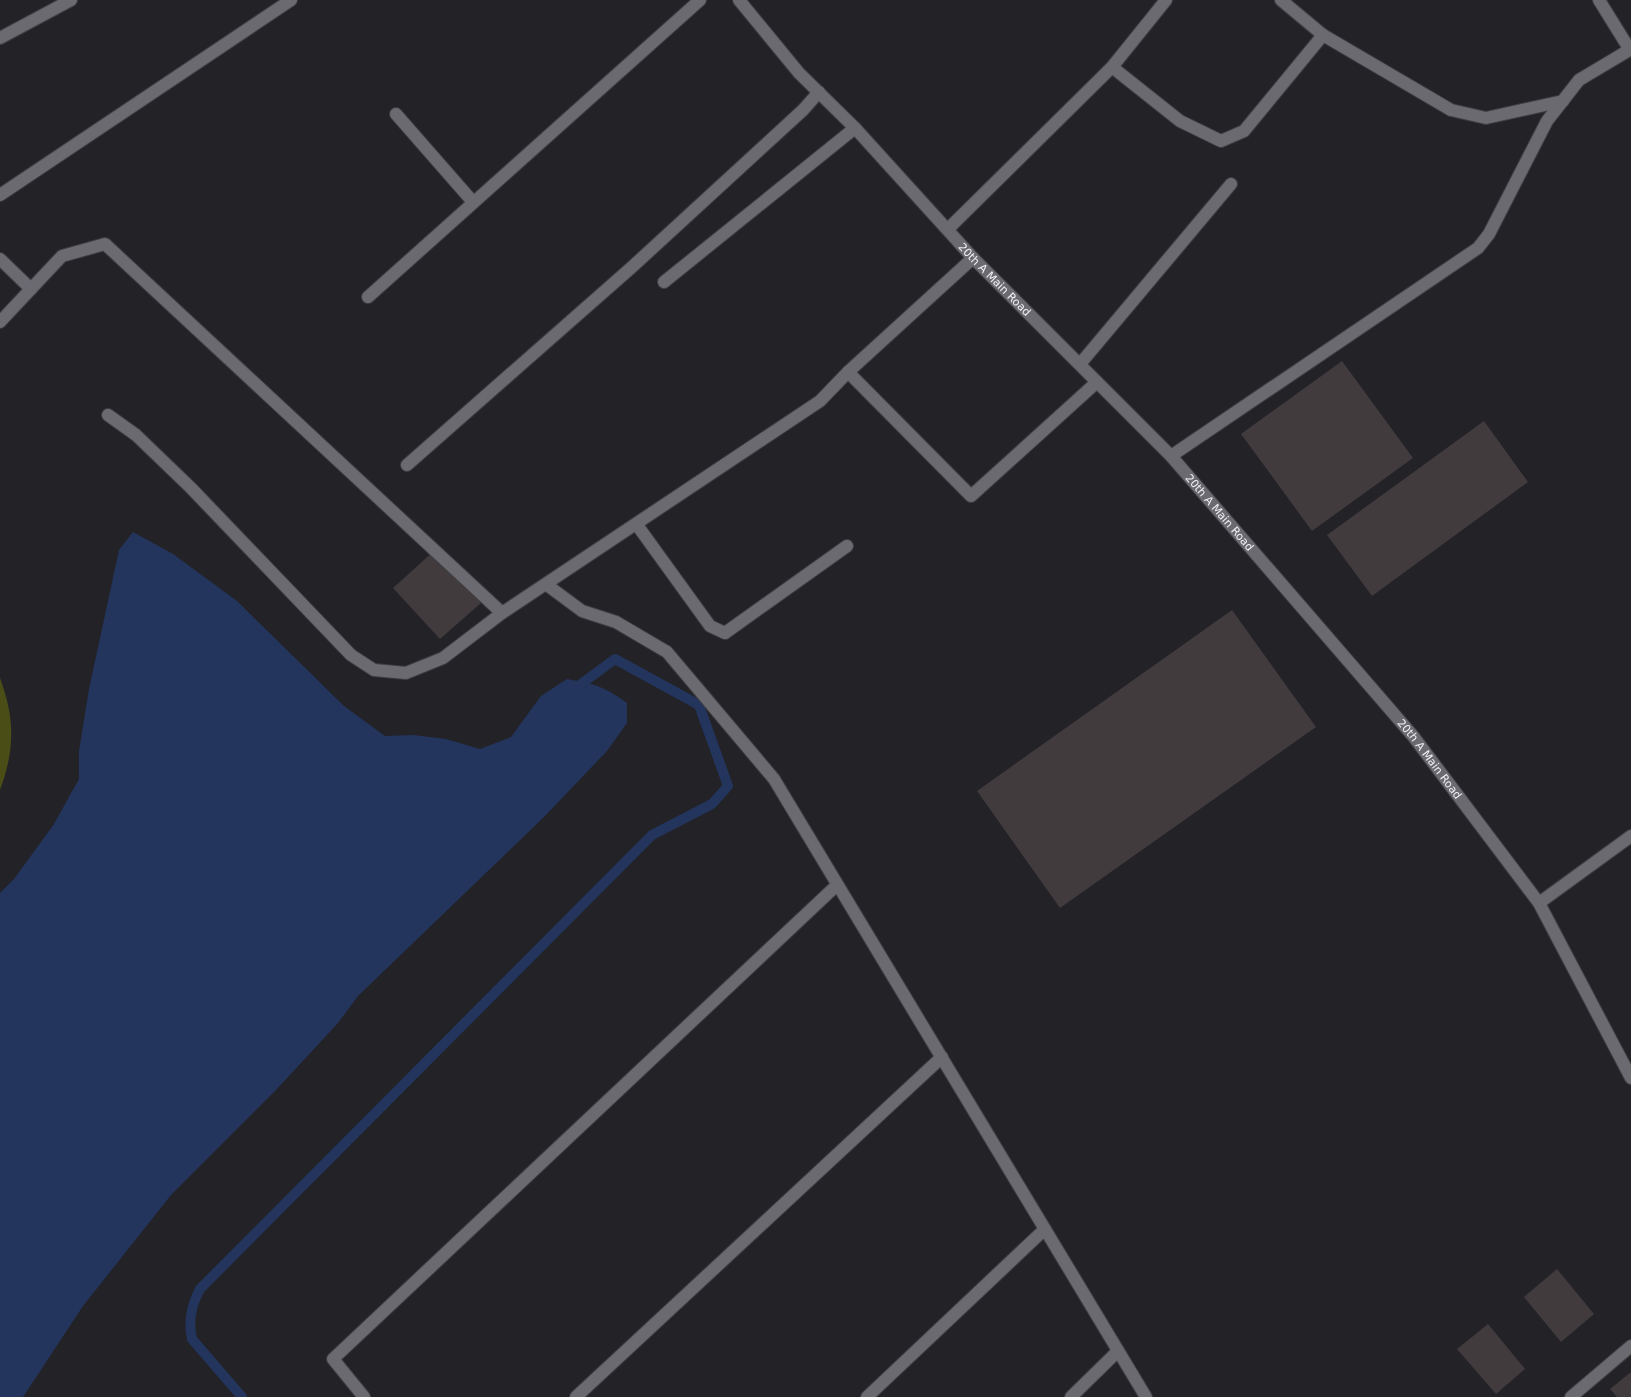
<svg xmlns="http://www.w3.org/2000/svg" width="1631" height="1397" viewBox="0 0 1631 1397" font-family="'DejaVu Sans',sans-serif">
	<style>
		.green { fill: #4b4d16 }
		.water { fill: #23355d }
		.lines { fill: none; stroke-linecap: round; stroke-linejoin: round }
		.stream { stroke: #23355d; stroke-width: 10 }
		.building { fill: #413b3e }
		.minor-casing { stroke: #3f3f42; stroke-width: 14 }
		.minor { stroke: #6b6a71; stroke-width: 12 }
		.labels { text-anchor: middle; stroke-width: 3.5; stroke-linejoin: round; paint-order: stroke }
		.street-label { font-size: 11px; fill: #f2f2f5; stroke: #19191e }
	</style>
	<rect width="100%" height="100%" fill="#232227"/>
	<path class="green" d="M0,678C15,719 15,749 0,790Z"/>
	<path class="water" d="M133,532L173,554L237,601L344,706L385,736L413,735L446,739L480,749L511,737L541,696L567,679C594,684 604,686 627,703V723L607,751L544,817L358,996L338,1023L276,1090L171,1195L83,1306L23,1397H0V893L14,879L54,824L79,779V751L89,689L119,550Z"/>
	<g class="lines">
		<path class="stream" d="M242,1397L192,1339C188,1321 191,1306 200,1289L652,835L712,804L728,786L699,705L615,659L573,690"/>
	</g>
	<g class="building">
		<path d="M1342,361L1413,458L1312,531L1241,434Z"/>
		<path d="M1484,421L1528,482L1372,596L1327,535Z"/>
		<path d="M434,551L481,603L440,639L393,588Z"/>
		<path d="M1232,610L1316,727L1060,908L977,791Z"/>
		<path d="M1557,1269L1594,1314L1561,1342L1524,1297Z"/>
		<path d="M1488,1324L1525,1369L1496,1394L1457,1349Z"/>
		<path d="M1631,1372V1397H1617L1610,1389Z"/>
	</g>
	<g class="lines">
		<g class="minor-casing">
			<g id="minor">
				<path id="s1" d="M739,0L799,73L855,128L973,258L1171,456L1413,736L1539,903L1631,1078"/>
				<path d="M1281,0L1323,35L1451,110L1486,118L1563,101"/>
				<path d="M1599,0L1630,50"/>
				<path d="M0,38L71,0"/>
				<path d="M1112,67L1180,121L1221,141L1244,131L1323,35"/>
				<path d="M396,114L473,202"/>
				<path d="M0,195L291,0"/>
				<path d="M948,229L1112,67L1166,0"/>
				<path d="M0,259L31,289"/>
				<path d="M664,282L855,128"/>
				<path d="M368,297L700,0"/>
				<path d="M0,322L62,256L105,244L502,613"/>
				<path d="M1080,364L1231,184"/>
				<path d="M848,372L971,496L1097,382"/>
				<path d="M108,415L136,435L191,488L351,655L374,670L406,673L443,658L502,613L820,401L848,372L973,258"/>
				<path d="M1171,456L1478,248L1489,234L1547,121L1579,80L1631,49"/>
				<path d="M407,465L632,267L803,110L819,92"/>
				<path d="M637,525L710,626L725,633L847,546"/>
				<path d="M547,585L582,611L616,622L667,652L774,779L1146,1397"/>
				<path d="M1539,903L1631,836"/>
				<path d="M364,1397L333,1359L837,885"/>
				<path d="M576,1397L942,1057"/>
				<path d="M867,1397L1045,1229"/>
				<path d="M1071,1397L1118,1351"/>
				<path d="M1571,1397L1631,1346"/>
			</g>
		</g>
		<use href="#minor" class="minor"/>
	</g>
	<g class="labels">
		<g class="street-label">
			<text dy="4" stroke="none"><textPath href="#s1" startOffset="379">20th A Main Road</textPath></text>
			<text dy="4" stroke="none"><textPath href="#s1" startOffset="703">20th A Main Road</textPath></text>
			<text dy="4" stroke="none"><textPath href="#s1" startOffset="1027">20th A Main Road</textPath></text>
		</g>
	</g>
</svg>
